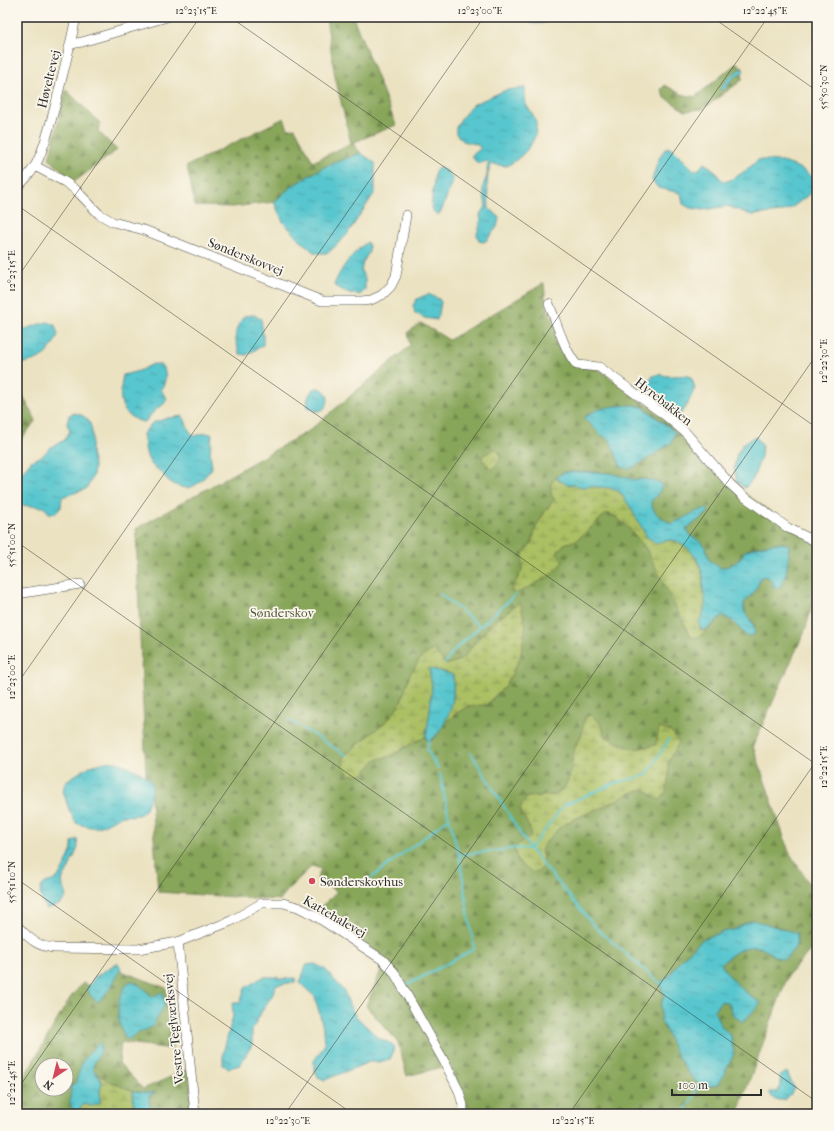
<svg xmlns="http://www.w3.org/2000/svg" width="834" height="1131" viewBox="0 0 834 1131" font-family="'IM FELL French Canon',serif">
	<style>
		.forest { fill: url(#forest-firs); stroke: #5a6842; fill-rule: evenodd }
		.wetland { fill: url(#wetland-marsh); stroke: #6b7548 }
		.water { fill: url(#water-ripples); stroke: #42787c }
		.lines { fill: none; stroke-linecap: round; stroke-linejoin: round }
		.stream { stroke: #59c6ce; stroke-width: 2 }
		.minor-casing { stroke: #484642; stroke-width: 10 }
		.minor { stroke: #fff; stroke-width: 9 }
		.ticks { fill: none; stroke: #2b2b2b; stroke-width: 1; stroke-opacity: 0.45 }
		.poi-dot { fill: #d1495b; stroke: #fbf7ec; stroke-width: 1.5 }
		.labels { text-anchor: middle; stroke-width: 3.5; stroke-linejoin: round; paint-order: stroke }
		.street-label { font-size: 13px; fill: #2b2b2b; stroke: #fbf7ec }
		.park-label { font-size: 13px; fill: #51573c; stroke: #fbf7ec }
		.poi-label { font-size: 13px; fill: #2b2b2b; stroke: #fbf7ec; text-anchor: start }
		.neatline { fill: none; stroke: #2b2b2b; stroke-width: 1.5 }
		.ticks-label { font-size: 10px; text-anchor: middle; fill: #2b2b2b }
	</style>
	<defs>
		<pattern id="forest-firs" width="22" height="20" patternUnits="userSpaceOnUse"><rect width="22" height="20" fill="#88a65a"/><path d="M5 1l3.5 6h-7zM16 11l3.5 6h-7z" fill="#6f874b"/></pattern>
		<pattern id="wetland-marsh" width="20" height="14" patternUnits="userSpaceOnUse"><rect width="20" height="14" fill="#abbf64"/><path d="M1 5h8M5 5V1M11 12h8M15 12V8" fill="none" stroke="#8b9b53"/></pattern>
		<pattern id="water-ripples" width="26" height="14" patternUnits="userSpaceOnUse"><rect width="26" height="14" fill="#59c6ce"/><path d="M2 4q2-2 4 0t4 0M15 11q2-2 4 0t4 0" fill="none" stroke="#4aa1a7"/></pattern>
	</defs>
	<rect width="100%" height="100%" fill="#fbf7ec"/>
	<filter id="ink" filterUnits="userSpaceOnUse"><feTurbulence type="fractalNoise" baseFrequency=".025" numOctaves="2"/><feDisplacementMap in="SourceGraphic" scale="8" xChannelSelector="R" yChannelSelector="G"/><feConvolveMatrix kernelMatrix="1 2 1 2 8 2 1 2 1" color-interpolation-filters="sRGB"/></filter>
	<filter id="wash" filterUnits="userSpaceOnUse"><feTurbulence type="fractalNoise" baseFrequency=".012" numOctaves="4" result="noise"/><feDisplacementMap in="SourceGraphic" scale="16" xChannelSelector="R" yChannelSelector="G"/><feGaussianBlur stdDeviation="0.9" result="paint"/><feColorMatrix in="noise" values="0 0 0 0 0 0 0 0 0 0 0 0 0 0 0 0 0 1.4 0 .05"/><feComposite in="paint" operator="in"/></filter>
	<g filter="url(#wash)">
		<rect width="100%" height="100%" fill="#ebe2c1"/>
		<g class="forest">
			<path d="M326,17H353L396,125L352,143L361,153L324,167L292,186L274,202L233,207L195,206L187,166L284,118L288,129L295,128L313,162L351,143L335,77Z"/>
			<path d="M737,63L743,68L742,80L703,109L685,111L664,97L661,89L665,85L681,94L695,97Z"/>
			<path d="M66,90L100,123L98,131L117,150L74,182L49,159Z"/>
			<path d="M544,283L546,305L576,366L600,370L671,423L723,478L817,545V587L806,628L753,746L789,852L817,896V943L788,975L739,1109L743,1114H466L450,1065L407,1076L398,1042L366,1006L386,958L315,912L337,892L317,879L321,869L312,866L288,889L281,900L158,892L151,796C152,787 153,782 146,776L139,611L136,529L310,430L410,346L408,332L421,323L449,340ZM643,407L669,426L675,432L671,443L646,460L621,467L610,440L584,418L590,413ZM565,472C579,472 594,471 608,473C621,475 632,482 645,479L657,495L651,501C652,514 661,517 671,524L704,517L698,520L686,529L692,537L702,543L706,549L709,560L720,568C732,566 739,562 745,551L757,546L785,543L786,571L785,578L772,581L767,576L760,577L755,591L744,603L745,611L752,621L747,636L731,620L722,616L699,637L659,574L645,547L627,526L617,518L607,513L577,540L564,544L527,587L516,594L511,591L522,570L523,554L532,542L536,527L546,510L554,500L551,493ZM489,627L520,658L506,685L487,705C481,705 472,704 467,707C452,713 442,728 432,740H426V735L422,739L412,743L393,755L375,760L344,757L389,719L401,702L410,674L433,649L446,665L463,659L476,641ZM585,717L600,723L606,737L620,744L636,749L656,745L668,763L669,776L659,800L645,789L628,794L607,805L574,819L560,827L547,841L541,850L543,859L520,843L532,837L530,829L520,809L528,797L555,795L565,787L571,773L573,752L581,736ZM742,925L774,926L785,929L778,959C773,956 769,952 764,949C748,941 733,953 721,964L730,978L744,991L761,1003L753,1011L733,1015L729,1004L721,1001L714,1010L720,1024L731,1037L705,1086L697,1082L687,1072L664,1027L661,1005L664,995L660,983L669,976L681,959L703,939L723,932L734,930Z"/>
			<path d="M17,386L36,420L17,445Z"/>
			<path d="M119,970L166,988L172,1049L121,1042L119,1063L143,1089L189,1069L192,1114H17V1089L70,998L83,983L105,993ZM42,1065H66V1089H42Z"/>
		</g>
		<g class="wetland">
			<path d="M495,449L500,454V461L492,470L482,459L483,455Z"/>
			<path d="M556,477L558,480L574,484L581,487L591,486L610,488L620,492L629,505L647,537L679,542L685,546L692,552L698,563L702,572L703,591L706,601L705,607L699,623L701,630L707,629L699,637H691L659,574L645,547L627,526L617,518L607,513L577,540L564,544L557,553L563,561C553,578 533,584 516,594L511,591L522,570L523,554L532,542L536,527L546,510L554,500L551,493V484Z"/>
			<path d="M520,602L526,626L520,658L506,685L486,705L468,706L454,715L443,725C454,705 454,697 453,675L442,671H437L429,669L432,686L430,711L426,735L422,739L412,743L393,755L375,760L364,774L350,775L344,767L343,757L389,719L401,702L410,674L421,658L434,649L446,665L463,659L476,641L489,627Z"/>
			<path d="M591,715L600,723L606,737L620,744L636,749L656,745L659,728L671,731L679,742L668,763L669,776L666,792L659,800L644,789L628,794L607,805L574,819L560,827L547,841L541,850L543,859L542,869L532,873L518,862L514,849L520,843L531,837L530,829L520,809L527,797L555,795L565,787L571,773L573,752L581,736L585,717Z"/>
			<path d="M97,1074L113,1083L133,1091L134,1108L130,1111L128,1114H84L79,1110L83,1104L92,1105L100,1103V1091L102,1082Z"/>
		</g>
		<g class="water">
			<path d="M519,17H551L550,21C536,25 532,25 519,17Z"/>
			<path d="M741,68L744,71C740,76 734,76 730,81C728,84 727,87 724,90H721L720,88C726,80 733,73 741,68Z"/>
			<path d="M525,88C525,93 525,99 526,104C528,110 535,114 536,124C538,143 522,157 507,166L492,164C484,174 489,197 489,209L495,213L499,218L497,227L486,241L483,242L479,241L477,234L481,222L480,214L483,210L485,209C487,202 483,197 483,191C482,184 486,181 487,175C488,170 486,169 489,163L487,161C478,165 476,162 471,156L475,153L481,148L476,144L463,141L456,134V127L462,117L474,104L506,90Z"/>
			<path d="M668,147L675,151L695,171L699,169L704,163L713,169L720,178L725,182C738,177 748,169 758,160C774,160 784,161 799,168C808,173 813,176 816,186L807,196L790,209L781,212L754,215L748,214L728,206L703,210L690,208L683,204L681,193L658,188L652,180C655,171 659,152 668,147Z"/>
			<path d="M361,153L375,163V192L356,221L346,236L328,253H315L301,241L283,222L274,202L292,186L324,167Z"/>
			<path d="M438,167L448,172L453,180L441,212L437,215L431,209L435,171Z"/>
			<path d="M367,242L369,246V252L363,262L361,271L365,279V290L360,295C351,294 342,291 334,285C341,267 352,254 367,242Z"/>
			<path d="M428,294L439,299L441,302L439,314L437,320L425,318L415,313L413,305L417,299Z"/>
			<path d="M254,315L261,319L263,335V345L247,355L240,354C234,336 233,332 244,316Z"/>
			<path d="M48,322L55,325L58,335C48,356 42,359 20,364L17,362V331C28,329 37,324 48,322Z"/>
			<path d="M153,364C155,364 158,364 160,365C168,369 166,383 161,389L164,395L167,399L164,404L155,410L145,422C141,422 137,420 133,418C117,409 120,391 123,375L139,371Z"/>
			<path d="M659,374C672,379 678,373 691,377L695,388C690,399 685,412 675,420L658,407L660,397L659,394L650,390L645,385L653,376Z"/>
			<path d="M317,388C333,389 330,412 317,411C315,411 311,409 308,407C306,400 309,395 313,389Z"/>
			<path d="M633,405L643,407L675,432L671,443L646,460L630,469L621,467L610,440L601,435L584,418C597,406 616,406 633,405Z"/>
			<path d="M74,413C79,414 85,416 88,420C94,429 92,441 91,450C91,456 94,461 94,466C94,475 91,482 86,489L62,497L61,507L56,513H49L44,507L18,505L17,503V481L19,476L31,461L42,456L50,448L65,440L70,431L67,424L69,415Z"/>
			<path d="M183,416L190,432L195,436L205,433L212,434L210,452L212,468C199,484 190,496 169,481C166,479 164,475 161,472C158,469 153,467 151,464C145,457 145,443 143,434L152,423L168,418Z"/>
			<path d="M755,436L762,445L761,457L753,479L745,488L737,482L734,468L737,454L743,444Z"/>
			<path d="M565,472H585L609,473L637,480L645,479L661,483L662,487L657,495L651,501C652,514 661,517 671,524L698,511L708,508V513L686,529L692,537L702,542L706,549L709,560L720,568C732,566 739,562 745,551C754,547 781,540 789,545L788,562L785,578L780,587L774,588L772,581L767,576L761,577L755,591L744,603C744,605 744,608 744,610C747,620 757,622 754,635L747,636L731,620L722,616L707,629L701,630L699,623C701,618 704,612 705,606C706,601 704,596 703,590C703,584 704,578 702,572C699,559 686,541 671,540C666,540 660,542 656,543L647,537L629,505L620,492L610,488L591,486L581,487L574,484L569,485L558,480L556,477Z"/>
			<path d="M429,668C437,671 444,672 453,675C453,684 454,694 452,703C450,714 439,739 427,741L426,735L430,711L432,686Z"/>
			<path d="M105,762C108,762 112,761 115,762C123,763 149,775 152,783C153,788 151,796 149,801C147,804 146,810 143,812C137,818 126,814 119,817C98,827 100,831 76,823L69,810L63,790L66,781L90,766Z"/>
			<path d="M77,839L78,848L67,872L62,880C62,885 64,888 65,892C69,904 54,906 46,909C44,902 38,897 41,888C43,881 51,883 56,879C61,875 69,858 71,851C72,849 72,845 72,842Z"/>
			<path d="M752,920L797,933C798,947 794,949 785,959C775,958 773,955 766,950C749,940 733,953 721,964C732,982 744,992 761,1003L743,1022L733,1015L729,1004L721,1001L714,1010L720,1024L731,1037L734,1054L719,1084C715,1085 708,1087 704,1086C686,1080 672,1044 664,1027L661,1021V1005L664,995L660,983L669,976L681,959L703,939L723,932L734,930L742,925Z"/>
			<path d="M118,963L121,968C116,978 107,996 97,1002L90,995L87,989L95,977L115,964Z"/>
			<path d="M315,964L325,969L344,991L350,1007L356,1016L371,1031L380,1039L392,1044L394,1046L393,1053L390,1059L379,1062H369L325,1080L318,1077L314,1069V1061L325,1044L324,1031L315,997L300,983L306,965Z"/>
			<path d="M263,977H278V979L296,978L295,982L276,985L272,996L263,1009L252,1030V1045L240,1065L229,1068L223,1065V1053L233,1016L232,1003H240L245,988Z"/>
			<path d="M130,981C140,984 145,989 152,997L162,992L165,1001L164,1007L152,1027L136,1034L129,1039H126C115,1020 115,997 130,981Z"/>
			<path d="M97,1044H101V1051L94,1064L92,1069L97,1074L102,1082L100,1091V1103L92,1106L83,1104L79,1110L84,1114H73L74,1113L70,1103L71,1087L76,1082L82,1062Z"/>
			<path d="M787,1072L794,1088L791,1094L785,1100H778L772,1097L769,1092H777L781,1085L780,1076Z"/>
			<path d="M133,1091L148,1093L156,1092L149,1096V1101L152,1114H128L130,1111L134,1108Z"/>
		</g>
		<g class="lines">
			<g class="stream">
				<path d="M440,594L480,626"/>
				<path d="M445,663L455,649L516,594"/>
				<path d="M289,720L299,726"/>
				<path d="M302,728L346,755"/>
				<path d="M429,741L427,749L438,769"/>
				<path d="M471,753L530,849L597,929L660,983"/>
				<path d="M440,774L449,818L459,855L517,848L530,849L564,805L615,783L647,775L669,739"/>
				<path d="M362,885L448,819"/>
				<path d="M409,984L474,949L459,855"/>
				<path d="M682,1114L694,1096L699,1083"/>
			</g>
		</g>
	</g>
	<g filter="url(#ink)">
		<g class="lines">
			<g class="minor-casing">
				<g id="minor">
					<path d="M71,44L82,42L167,17"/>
					<path d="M35,166L65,182L76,190L99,214L113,222L144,230L322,301H361L371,300L382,295L391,286L396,276L406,215"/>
					<path d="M17,187C24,181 30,174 35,166C45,148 49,127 55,107C62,77 70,47 76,17"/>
					<path d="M549,304C556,321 565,352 577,365L599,367L666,416L686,433L730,484L742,495L788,528L817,542"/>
					<path d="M17,594L80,584"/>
					<path d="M17,926C30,938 35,946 54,948L138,949L178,942L231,921L262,903H283L298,907L314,915L383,960L394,972L445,1063L459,1091L463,1105V1114"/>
					<path d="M178,942L195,1114"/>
				</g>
			</g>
			<use href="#minor" class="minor"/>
		</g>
	</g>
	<path class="ticks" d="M230,17L817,428M712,17L817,91M17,205L817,765M17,278L200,17M17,542L817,1102M17,684L484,17M17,879L353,1114M17,1090L768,17M285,1114L817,354M569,1114L817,760"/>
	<circle class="poi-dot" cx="312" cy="881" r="4"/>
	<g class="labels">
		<g class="street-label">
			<text transform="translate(48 79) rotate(-76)" y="5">Høveltevej</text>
			<text transform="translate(246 256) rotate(22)" y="5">Sønderskovvej</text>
			<text transform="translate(664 401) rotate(38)" y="5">Hyrebakken</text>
			<text transform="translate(335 916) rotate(30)" y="5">Kattehalevej</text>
			<text transform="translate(173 1029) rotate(-96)" y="5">Vestre Teglværksvej</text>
		</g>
		<g class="park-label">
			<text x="282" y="617">Sønderskov</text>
		</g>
		<g class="poi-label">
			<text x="320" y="886">Sønderskovhus</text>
		</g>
	</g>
	<rect width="834" height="1131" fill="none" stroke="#fbf7ec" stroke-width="44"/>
	<g transform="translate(54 1077) rotate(215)"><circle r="19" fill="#fbf7ec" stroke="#a8a59f"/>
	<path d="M0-3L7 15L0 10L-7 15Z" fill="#d1495b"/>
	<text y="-6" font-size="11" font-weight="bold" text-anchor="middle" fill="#2b2b2b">N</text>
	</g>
	<path d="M672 1089v6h89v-6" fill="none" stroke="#2b2b2b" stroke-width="2"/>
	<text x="678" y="1089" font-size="12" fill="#2b2b2b" stroke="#fbf7ec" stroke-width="3" paint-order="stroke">100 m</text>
	<rect x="22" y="22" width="790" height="1087" class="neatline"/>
	<g class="ticks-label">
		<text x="196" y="14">12°23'15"E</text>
		<text x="480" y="14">12°23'00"E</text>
		<text x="765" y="14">12°22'45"E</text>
		<text transform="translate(823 87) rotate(-90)" y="4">55°50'30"N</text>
		<text transform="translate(11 271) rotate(-90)" y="4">12°23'15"E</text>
		<text transform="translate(823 361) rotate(-90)" y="4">12°22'30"E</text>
		<text transform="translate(11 545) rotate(-90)" y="4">55°51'00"N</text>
		<text transform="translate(11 677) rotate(-90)" y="4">12°23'00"E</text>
		<text transform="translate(823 767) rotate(-90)" y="4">12°22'15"E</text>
		<text transform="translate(11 882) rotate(-90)" y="4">55°51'10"N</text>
		<text transform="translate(11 1083) rotate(-90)" y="4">12°22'45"E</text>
		<text x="288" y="1124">12°22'30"E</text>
		<text x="573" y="1124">12°22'15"E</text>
	</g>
</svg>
